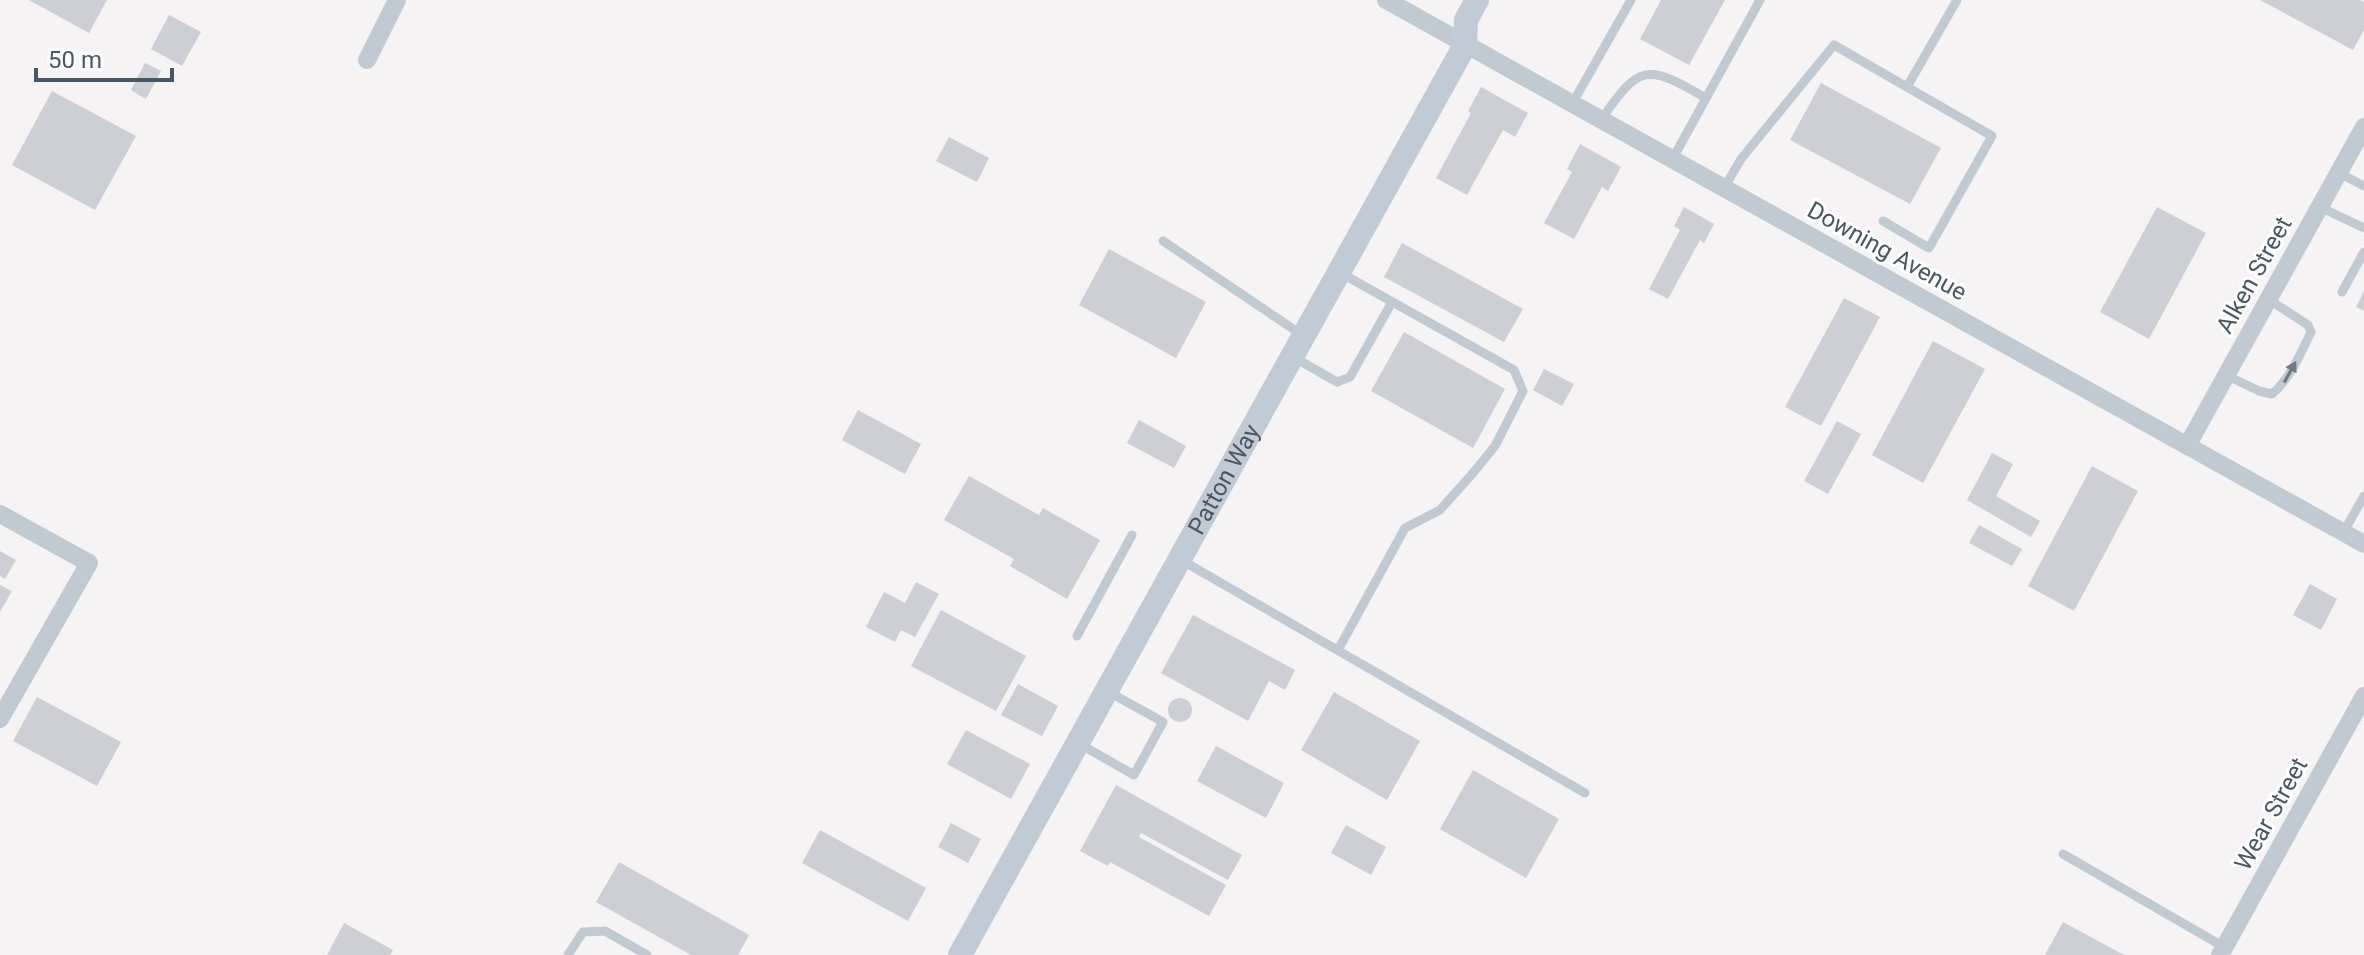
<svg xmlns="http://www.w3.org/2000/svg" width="2364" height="955" viewBox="0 0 2364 955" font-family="Roboto,sans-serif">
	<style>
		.building { fill: #cdcfd5 }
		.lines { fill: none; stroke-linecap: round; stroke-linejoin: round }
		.lane { stroke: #c1cad2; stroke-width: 9 }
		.street { stroke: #c1cad2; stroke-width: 18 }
		.secondary { stroke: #c1cbd6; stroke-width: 24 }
		.oneway { fill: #6e7983 }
		.labels { text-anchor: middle; stroke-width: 6; stroke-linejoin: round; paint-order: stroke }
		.street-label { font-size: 24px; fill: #4a5661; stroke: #fff }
	</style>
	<rect width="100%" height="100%" fill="#f5f3f3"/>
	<g class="building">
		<path d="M29,0H107L89,33Z"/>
		<path d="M1661,0H1725L1689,65L1640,39Z"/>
		<path d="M2260,0H2360L2364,2V30L2353,50Z"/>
		<path d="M169,15L201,32L182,66L151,49Z"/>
		<path d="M145,63L161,71L146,99L131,90Z"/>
		<path d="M1821,83L1941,148L1910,204L1790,140Z"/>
		<path d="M1481,87L1528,113L1515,137L1503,130L1467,195L1436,178L1471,113L1468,111Z"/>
		<path d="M52,91L136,136L95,210L12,165Z"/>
		<path d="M949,137L989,158L977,182L936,161Z"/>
		<path d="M1580,144L1621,167L1608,191L1602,187L1574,239L1544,223L1572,172L1567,169Z"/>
		<path d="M1684,207L1714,224L1704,243L1700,240L1668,299L1649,289L1680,230L1674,226Z"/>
		<path d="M2157,207L2206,233L2149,339L2100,312Z"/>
		<path d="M1402,243L1523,309L1504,342L1384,277Z"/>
		<path d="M1109,249L1206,302L1176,358L1079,305Z"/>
		<path d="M2364,291V311L2356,307Z"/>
		<path d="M1844,298L1880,317L1821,426L1785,407Z"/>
		<path d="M1404,332L1505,389L1473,448L1371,391Z"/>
		<path d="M1933,341L1985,369L1923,483L1872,455Z"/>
		<path d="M1544,369L1574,384L1562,406L1533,390Z"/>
		<path d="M858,410L921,444L905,474L842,440Z"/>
		<path d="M1139,420L1186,446L1174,468L1127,443Z"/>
		<path d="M1837,421L1861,434L1828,494L1804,481Z"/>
		<path d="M1992,453L2013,464L1996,496L2040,521L2031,537L1967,500Z"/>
		<path d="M2092,466L2138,491L2074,611L2028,586Z"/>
		<path d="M969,476L1039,515L1043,508L1100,540L1067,599L1010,566L1014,559L944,520Z"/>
		<path d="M1979,525L2022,549L2012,566L1969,543Z"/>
		<path d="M0,551L16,560L5,579L0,576Z"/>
		<path d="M916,582L939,594L915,637L901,630L895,642L866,627L884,592L905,603Z"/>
		<path d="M2310,584L2337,599L2321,630L2293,615Z"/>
		<path d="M0,585L12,591L0,612Z"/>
		<path d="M941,610L1026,656L996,711L911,666Z"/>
		<path d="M1193,615L1295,670L1285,690L1269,681L1248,721L1161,673Z"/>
		<path d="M1018,684L1058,706L1042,736L1001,715Z"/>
		<path d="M1334,692L1420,741L1387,800L1301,750Z"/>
		<path d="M37,697L121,742L97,786L13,741Z"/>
		<circle cx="1180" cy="710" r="12"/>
		<path d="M966,730L1030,764L1011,799L947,764Z"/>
		<path d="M1216,746L1284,783L1266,818L1197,781Z"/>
		<path d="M1473,770L1559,819L1526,878L1440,829Z"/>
		<path d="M1116,785L1242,855L1228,880L1141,833L1139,837L1226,885L1209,916L1110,862L1108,866L1080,851Z"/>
		<path d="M951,823L981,839L968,863L938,847Z"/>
		<path d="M1346,825L1386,847L1371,875L1331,853Z"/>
		<path d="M820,830L926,888L908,921L802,863Z"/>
		<path d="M619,862L749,935L738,955H691L596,902Z"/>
		<path d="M2063,922L2124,955H2045Z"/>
		<path d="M344,923L393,950L390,955H327Z"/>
	</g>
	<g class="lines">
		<g class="lane">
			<path d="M1907,87L1957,0"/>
			<path d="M1572,104L1631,0"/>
			<path d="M1601,120C1640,63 1647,64 1706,98"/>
			<path d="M1672,160L1760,0"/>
			<path d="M2339,173L2364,186"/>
			<path d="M1724,188L1741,159L1834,45L1992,136L1929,248L1883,221"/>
			<path d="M2320,207L2364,228"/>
			<path d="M1163,241L1302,335"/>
			<path d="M2342,292L2364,252"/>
			<path d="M1295,358L1337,382L1350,377L1392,302"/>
			<path d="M2226,375L2259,391L2272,394C2290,379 2301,353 2311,332L2308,325L2268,299"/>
			<path d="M2343,533L2364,496"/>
			<path d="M1183,561L1585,793"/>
			<path d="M1077,636L1132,535"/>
			<path d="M1338,650L1405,528L1440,510L1473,473L1495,446L1523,391L1514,370L1339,272"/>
			<path d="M1078,743L1134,775L1163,722L1107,691"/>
			<path d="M2063,854L2224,947"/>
			<path d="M568,955L583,932L605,931L647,955"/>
		</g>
		<g class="street">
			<path d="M1386,0L2364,544"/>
			<path d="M367,60L397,0"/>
			<path d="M2187,446L2364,127"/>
			<path d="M0,514L89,563L0,719"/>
			<path d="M2220,955L2364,696"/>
		</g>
		<path class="secondary" id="s1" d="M960,955L1465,45L1466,20L1477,0"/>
	</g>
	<defs><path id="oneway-solid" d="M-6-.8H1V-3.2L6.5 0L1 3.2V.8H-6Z" transform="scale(2)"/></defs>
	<use class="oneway" href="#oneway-solid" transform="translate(2290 372) rotate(-61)"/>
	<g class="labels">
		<g class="street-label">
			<text transform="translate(1887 251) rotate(29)" y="8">Downing Avenue</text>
			<text transform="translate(2254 275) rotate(-61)" y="8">Alken Street</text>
			<text dy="8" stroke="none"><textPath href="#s1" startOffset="544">Patton Way</textPath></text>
			<text transform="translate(2271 814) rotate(-61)" y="8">Wear Street</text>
		</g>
	</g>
	<path d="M36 68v12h136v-12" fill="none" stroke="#4a5661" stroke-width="4"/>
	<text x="48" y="68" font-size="24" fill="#4a5661" stroke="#ffffff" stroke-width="6" paint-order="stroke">50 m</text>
</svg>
